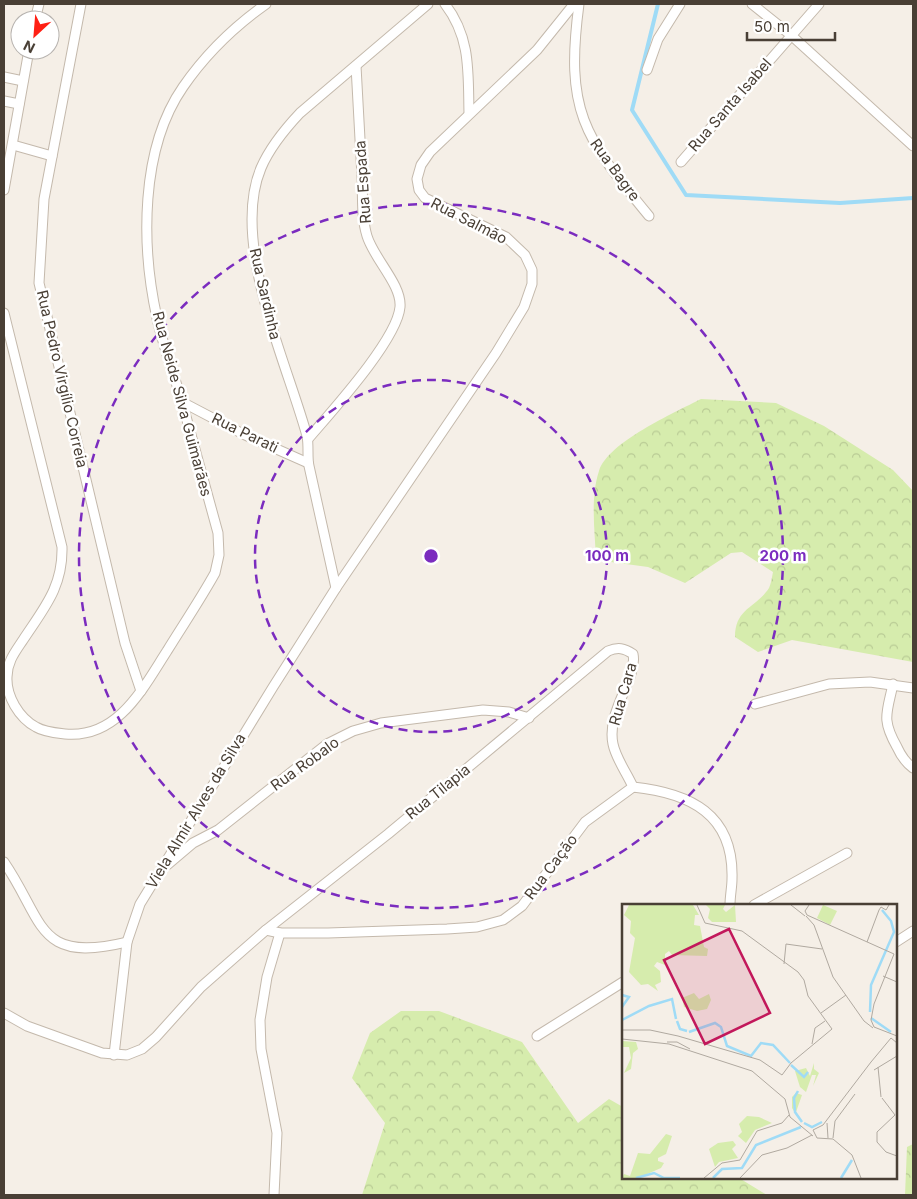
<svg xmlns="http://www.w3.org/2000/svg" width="917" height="1199" viewBox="0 0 917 1199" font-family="Inter,sans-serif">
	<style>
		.forest { fill: url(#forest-crowns) }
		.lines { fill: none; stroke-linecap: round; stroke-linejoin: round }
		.stream { stroke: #9fdbf6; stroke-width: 4 }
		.street-casing { stroke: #c4b9ac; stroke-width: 11 }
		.street { stroke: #fff; stroke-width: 9 }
		.ring { fill: none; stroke: #7b2cbf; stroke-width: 2.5; stroke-dasharray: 9 6 }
		.labels { text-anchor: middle; stroke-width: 5; stroke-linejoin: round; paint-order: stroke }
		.street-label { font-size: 15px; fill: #493f35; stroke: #fff }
		.inset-river { fill: none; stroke: #9fdbf6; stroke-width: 2.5 }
		.inset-road { fill: none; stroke: #b0a9a0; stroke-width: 1 }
		.view { fill: #c2185b; fill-opacity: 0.15; stroke: #c2185b; stroke-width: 2.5 }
		.inset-edge { fill: none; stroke: #493f35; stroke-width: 2.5 }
		.centre { fill: #7b2cbf; stroke: #fff; stroke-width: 2.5 }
		.ring-label { font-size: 15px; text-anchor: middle; font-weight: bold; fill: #7b2cbf; stroke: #fff; stroke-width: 5; stroke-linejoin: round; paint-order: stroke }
	</style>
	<defs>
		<pattern id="forest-crowns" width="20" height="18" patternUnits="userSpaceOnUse" patternTransform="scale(1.25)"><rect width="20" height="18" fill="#d6ecad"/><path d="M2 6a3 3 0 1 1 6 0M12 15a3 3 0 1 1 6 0" fill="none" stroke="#b9cb95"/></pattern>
	</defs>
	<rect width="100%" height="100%" fill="#f5efe7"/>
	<g class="forest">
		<path d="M701,399L776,403L824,426L893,470L913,491V662L792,640L758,652L735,637C735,608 756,608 769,588C771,584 772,577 773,572L742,552L731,553L685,583L648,567L596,560C595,532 590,498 599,471C608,442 674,413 701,399Z"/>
		<path d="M401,1011H439L522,1042L578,1123L609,1099L623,1107V1178H739L767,1195H362L385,1123L352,1078L370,1033Z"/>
		<path d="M913,1144V1195H905L907,1147Z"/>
	</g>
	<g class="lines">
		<path class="stream" d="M658,4L632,110L686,195L840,203L913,198"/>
		<g class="street-casing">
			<g id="street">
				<path d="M81,4L44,199L39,283L125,643L141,691"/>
				<path d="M445,4C471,38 468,72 469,113"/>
				<path d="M579,4C565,110 583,136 649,216"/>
				<path d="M752,4L792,36L913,146"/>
				<path d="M35,20L39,4"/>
				<path d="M647,70L658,39L680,4"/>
				<path d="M4,77L23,81"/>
				<path d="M4,101L19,104"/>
				<path d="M13,145L52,156"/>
				<path d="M681,162L819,4"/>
				<path d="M4,190L29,50"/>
				<path d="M4,313L62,547C63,587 44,608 23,640C15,652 7,662 7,677C6,696 19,718 36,727C44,732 56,733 65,734C118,739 143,688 167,651C183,625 200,600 215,573L219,555L218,533C206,489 194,445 182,402C174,374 163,346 157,318C141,246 140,149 183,87C205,55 235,26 266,4"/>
				<path d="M182,402L245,435L308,463"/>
				<path d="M308,439C331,412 397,340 400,307C402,285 374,259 367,236C361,217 363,195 362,176C360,139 358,103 356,66"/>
				<path d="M336,588C327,548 318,507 309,466C307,457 309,446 307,436C287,363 230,242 261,168C270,147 284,130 300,113L428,4"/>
				<path d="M893,684C887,713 881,719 897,747C901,756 905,762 913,768"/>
				<path d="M755,704L829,684L870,682L913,688"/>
				<path d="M4,862C45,922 36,964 127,942"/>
				<path d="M167,865L193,843L218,830L327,744L353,731L381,723L483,710L509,712L529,718"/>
				<path d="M754,905L847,853"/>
				<path d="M266,930L280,933H328L447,929L477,927L503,920L522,906L585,822L633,787C690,793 734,814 732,879C732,887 730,896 730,905"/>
				<path d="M896,942L913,931"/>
				<path d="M4,1013L27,1026L102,1053L127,1055L142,1049L156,1037L201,987L266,930L388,834L608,651C618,647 624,648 633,654C638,678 606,711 613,744C616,759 627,773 633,787"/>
				<path d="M537,1036L623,982"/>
				<path d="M114,1055L127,942L140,904L273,687L336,588L496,353L524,307L532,284V270L525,255L506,237L425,198L419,190L417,179L421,165L430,152L537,50L574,4"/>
				<path d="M274,1195L277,1133L261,1049L260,1020L267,977L280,933"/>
			</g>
		</g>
		<use href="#street" class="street"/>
	</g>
	<g class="ring">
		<circle cx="431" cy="556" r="176"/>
		<circle cx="431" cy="556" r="352"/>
	</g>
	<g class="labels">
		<g class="street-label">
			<text transform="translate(730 105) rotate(-49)" y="5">Rua Santa Isabel</text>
			<text transform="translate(615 170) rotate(54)" y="5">Rua Bagre</text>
			<text transform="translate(363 182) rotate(-94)" y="5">Rua Espada</text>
			<text transform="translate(469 221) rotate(27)" y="5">Rua Salmão</text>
			<text transform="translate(265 294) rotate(77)" y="5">Rua Sardinha</text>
			<text transform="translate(62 379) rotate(77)" y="5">Rua Pedro Virgílio Correia</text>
			<text transform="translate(182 404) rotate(75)" y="5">Rua Neide Silva Guimarães</text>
			<text transform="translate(245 433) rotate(26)" y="5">Rua Parati</text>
			<text transform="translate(623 694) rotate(-74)" y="5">Rua Cara</text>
			<text transform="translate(305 764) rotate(-36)" y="5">Rua Robalo</text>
			<text transform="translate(438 792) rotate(-39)" y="5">Rua Tilapia</text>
			<text transform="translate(196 811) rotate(-59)" y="5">Viela Almir Alves da Silva</text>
			<text transform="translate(551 867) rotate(-53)" y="5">Rua Cação</text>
		</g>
	</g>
	<g transform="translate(622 904)">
		<rect width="275" height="275" fill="#f5efe7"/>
		<path d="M7,1H71L77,11H73L72,21L78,22L82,43L86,45L85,52L50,51L47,47L43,50V61L35,58L32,62L38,67L39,78L33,81L36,87L26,80L19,81L7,68L13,34L8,29L9,17L2,11ZM84,1H103L101,5L104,8L113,1L114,18H90L86,14L88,5ZM72,89L77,95L87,90L89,96L85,105L75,107L62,103L60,94ZM0,137L14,138L16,145L11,149L9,165L2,169L9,154L7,143H0ZM192,159V165L197,169L191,182L194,171H190L184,188L178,183L173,167L184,164L188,172ZM174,189L180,191L174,208L179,218L170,204V193ZM125,212L137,213L150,219L133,226L124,239L116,232L120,228L117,220ZM44,230L50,232L44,250L36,254V257L42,259L39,264L16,274H0L2,270L8,272L16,249L28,250ZM111,237L114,241L110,245L116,254L97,258L93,263L87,245L96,239Z" fill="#d6ecad"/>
		<path d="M201,1L215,7L208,21L195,14Z" fill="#d6ecad"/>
		<path class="inset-river" d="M0,91L7,93L0,103M248,108L249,81L272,28L269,17L260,6M249,114L269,128M0,116L27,102L50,95L54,115M55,117L58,125L65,127M67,128L93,119L99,123L105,142L129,152L139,139L151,141L168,159M169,161L182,173L186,168M176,187L172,194L173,208L180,218M182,219L190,223L200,218M14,274L32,269L42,274H58M91,274L100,265L120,264L134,241L179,223M219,274L230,256"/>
		<path class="inset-road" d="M169,1L183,12M187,1L183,7L185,11L272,50L252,100L249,116L252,123L275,132M184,12L192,21L211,73L242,117L251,124M245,38L257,6L259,3L264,6L267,1M162,60L164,40L200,45M261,72L275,78M199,109L224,91M0,126H28L56,132L138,156L160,171L169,159L210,125L186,92L182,76L176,68L120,27L83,19L75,1M0,135L47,140L130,167L163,195L168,213L191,232M45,138H55L68,145M190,140L193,124L203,117M256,163L259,193M252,166L275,152M260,194L273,211L255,228V238L264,248L275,252M205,219L206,234M195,234L191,226L201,221L249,158L269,134L275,139M195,234L211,235L230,251L239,274M211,234L213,217L233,190M82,274L100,259L118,256L135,227L160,219L167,211M118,274L140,251L165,244L190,231"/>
		<path class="view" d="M107,25L148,109L83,140L42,56Z"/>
		<rect width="275" height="275" class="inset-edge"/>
	</g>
	<circle cx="431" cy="556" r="8" class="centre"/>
	<g class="ring-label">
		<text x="607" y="561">100 m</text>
		<text x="783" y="561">200 m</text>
	</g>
	<rect width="917" height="1199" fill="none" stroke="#493f35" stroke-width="10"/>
	<g transform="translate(35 35) rotate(206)"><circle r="24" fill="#ffffff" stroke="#b6b2ae"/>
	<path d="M0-4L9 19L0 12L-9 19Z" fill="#ff2014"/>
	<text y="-8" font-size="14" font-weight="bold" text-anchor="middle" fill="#493f35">N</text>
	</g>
	<path d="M747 32v8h88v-8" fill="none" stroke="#493f35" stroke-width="2.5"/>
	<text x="754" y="32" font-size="15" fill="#493f35" stroke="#ffffff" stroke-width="4" paint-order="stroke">50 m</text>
</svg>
